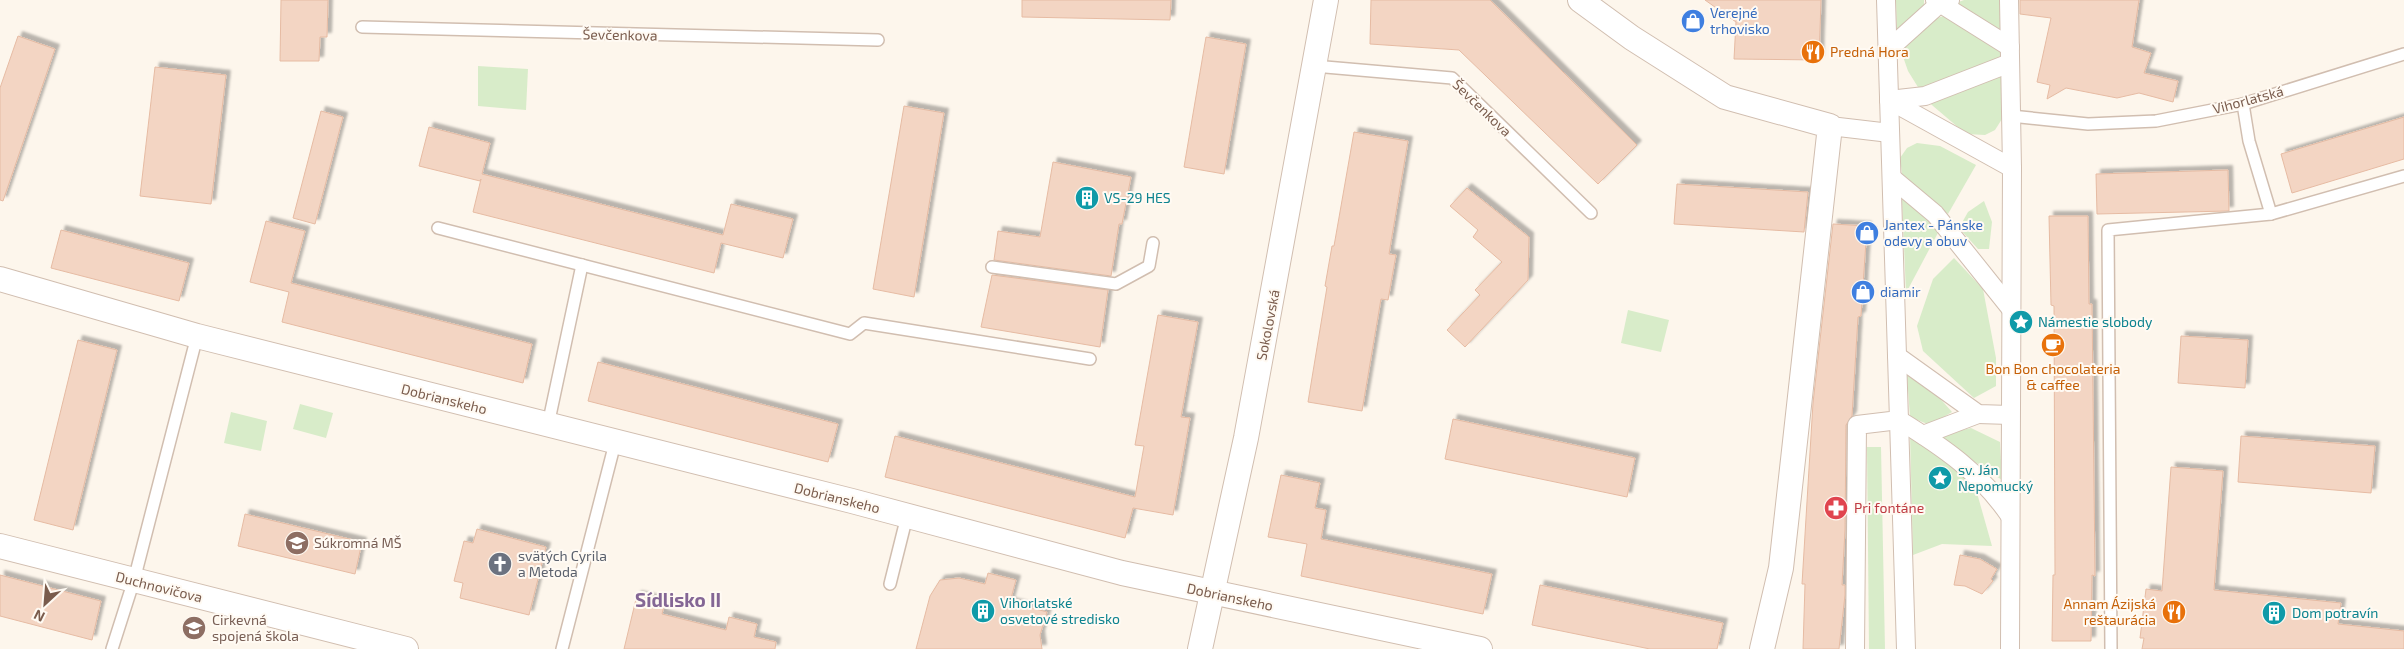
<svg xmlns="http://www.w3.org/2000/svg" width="2404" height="649" viewBox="0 0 2404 649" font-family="'Exo 2',sans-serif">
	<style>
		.green { fill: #d8ecc9 }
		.building { fill: #f3d5c3; stroke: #e6bba3; filter: url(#shadow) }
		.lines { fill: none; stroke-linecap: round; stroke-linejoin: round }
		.service-casing { stroke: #d1beb0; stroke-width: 14 }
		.pedestrian-casing { stroke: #d1beb0; stroke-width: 20 }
		.minor-casing { stroke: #d1beb0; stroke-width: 26 }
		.service { stroke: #fff; stroke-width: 11 }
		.pedestrian { stroke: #fff; stroke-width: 18 }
		.minor { stroke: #fff; stroke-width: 24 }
		.labels { text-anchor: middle; stroke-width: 4; stroke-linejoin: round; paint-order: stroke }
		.shop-label { font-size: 14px; fill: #366cbe; stroke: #fffaf3; text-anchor: start }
		.street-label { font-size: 14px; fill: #7a5c4d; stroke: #fffaf3 }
		.food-label { font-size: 14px; fill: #c56008; stroke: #fffaf3; text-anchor: start }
		.culture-label { font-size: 14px; fill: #0d838f; stroke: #fffaf3; text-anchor: start }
		.health-label { font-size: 14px; fill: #be3a42; stroke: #fffaf3; text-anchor: start }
		.education-label { font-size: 14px; fill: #785e54; stroke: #fffaf3; text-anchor: start }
		.worship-label { font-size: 14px; fill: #5b616d; stroke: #fffaf3; text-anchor: start }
		.district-label { font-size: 19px; font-weight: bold; fill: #846695; stroke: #fffaf3 }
	</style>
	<defs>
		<filter id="shadow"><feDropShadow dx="4.5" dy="-4.5" stdDeviation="1" flood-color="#0004"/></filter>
	</defs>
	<rect width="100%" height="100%" fill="#fdf6ec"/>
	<g class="green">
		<path d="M1896,0H1924V7L1897,33Z"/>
		<path d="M1964,0H2000V35L1953,4Z"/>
		<path d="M1947,15L2000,47V60L1921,92L1908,71L1899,45L1933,17L1937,18Z"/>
		<path d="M478,66L528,69L526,110L478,106Z"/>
		<path d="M2001,71L2002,119L1995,130L1985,135L1966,134L1926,100Z"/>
		<path d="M1917,143L1940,146L1976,165L1948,214L1902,174L1900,158L1907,148Z"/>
		<path d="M1902,199L1923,213L1940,229L1906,293Z"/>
		<path d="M1984,201L1992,222L1989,249H1978L1959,228L1968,212Z"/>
		<path d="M1954,258L1983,289L1996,358V386L1974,398L1923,351L1917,326L1933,279Z"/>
		<path d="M1628,310L1669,320L1661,352L1621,343Z"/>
		<path d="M1907,375L1929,386L1952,412L1930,425L1910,417Z"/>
		<path d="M300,404L333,413L326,438L293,429Z"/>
		<path d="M231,412L267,421L261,451L224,443Z"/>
		<path d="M1971,428L2000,442L2002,480L1936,436Z"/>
		<path d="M1910,435L1946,456L1975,486L1992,546L1942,544L1913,555Z"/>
		<path d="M1867,447H1881L1885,649H1869Z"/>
	</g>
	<g class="building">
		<path d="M281,0H328L327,37H320L319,61H280Z"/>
		<path d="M1022,0H1171L1170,20L1022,17Z"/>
		<path d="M1371,0H1490L1637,145L1598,184L1459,50L1370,44Z"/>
		<path d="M1705,0H1821L1819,60L1734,59L1736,22Z"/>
		<path d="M2020,0H2139L2132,47L2151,53L2144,73L2178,81L2173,102L2139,93L2117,98L2066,88L2047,99L2050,85L2037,82L2051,18L2020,14Z"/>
		<path d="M18,36L55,49L3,201L0,200V88Z"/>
		<path d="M1206,37L1246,44L1224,174L1184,167Z"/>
		<path d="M155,67L226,75L211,204L140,196Z"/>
		<path d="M904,106L944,113L914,297L873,289Z"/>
		<path d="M321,111L343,117L315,224L293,218Z"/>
		<path d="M2404,117V159L2292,193L2281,154Z"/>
		<path d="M429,127L490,143L482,174L723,235L731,204L793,219L783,258L721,243L714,273L473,212L481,179L480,181L419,166Z"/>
		<path d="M1354,132L1408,141L1389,254L1396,255L1388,300L1381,299L1362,411L1308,402L1327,287L1325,286L1332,246H1334Z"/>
		<path d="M1053,162L1131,177L1122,224H1119L1111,276L994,260L998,231L1040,237Z"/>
		<path d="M2228,170L2229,211L2097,214L2096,174Z"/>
		<path d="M1677,184L1808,192L1804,232L1674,224Z"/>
		<path d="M1467,188L1529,237L1528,280L1465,347L1447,330L1480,295L1475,290L1502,262L1473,237L1478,230L1450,206Z"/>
		<path d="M2049,216H2088L2089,304H2092L2095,576L2092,575L2091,641H2052L2053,575H2055L2054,306L2051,305Z"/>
		<path d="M266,221L305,231L291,283L532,344L523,383L282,322L289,292L250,282Z"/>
		<path d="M1833,224L1867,226L1861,316L1858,317L1852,416L1846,425L1845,530L1842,585H1845V595L1839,649H1803L1805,584H1802L1813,403Z"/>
		<path d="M61,230L189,263L179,301L51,268Z"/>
		<path d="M992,275L1108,290L1100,347L981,327Z"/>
		<path d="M1158,315L1198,322L1181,417L1190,418L1173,515L1133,508L1125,538L885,477L895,436L1135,497L1144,446L1135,445Z"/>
		<path d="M2181,336L2248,340L2245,388L2178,383Z"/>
		<path d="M78,340L117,350L73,530L34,520Z"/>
		<path d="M598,362L838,424L828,462L588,401Z"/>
		<path d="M1453,419L1635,458L1627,497L1445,459Z"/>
		<path d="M2241,436L2375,446L2371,493L2238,482Z"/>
		<path d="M2171,467L2223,471L2214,590L2341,603L2338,624L2404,631V649H2142L2144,638H2140L2146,589L2162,591Z"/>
		<path d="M1281,475L1320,483L1315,508L1326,510L1321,539L1492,574L1483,614L1301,576L1307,544L1268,537Z"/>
		<path d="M245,514L362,542L355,574L238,546Z"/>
		<path d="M477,529L546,547L529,615L460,598L463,583L454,581L464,541L473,543Z"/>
		<path d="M1960,555L1980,559L1997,569L1991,579L1993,581L1982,594L1965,586L1954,585Z"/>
		<path d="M988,573L1016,580L1010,602L1047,612L1040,635L1042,649H916L930,596L940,580L959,578L985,584Z"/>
		<path d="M0,575L101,601L92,640L0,616Z"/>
		<path d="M1540,585L1723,623L1717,649H1650L1532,625Z"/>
		<path d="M637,595L665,602L662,614L726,630L729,617L757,624L754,637L776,642L775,649H624Z"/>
	</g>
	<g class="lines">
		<g class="service-casing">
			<g id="service">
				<path d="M362,27L878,40"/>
				<path d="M1314,66L1452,78L1591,213"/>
				<path d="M2243,104L2249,141L2271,214"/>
				<path d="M2011,116L2088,124L2156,121L2243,104L2404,54"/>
				<path d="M438,228L850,334L864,323L1090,359"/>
				<path d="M992,267L1116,284L1149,266L1153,243"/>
				<path d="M548,425L582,265"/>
				<path d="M890,584L907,516"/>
				<path d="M112,649L134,580L197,336"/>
				<path d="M562,649L615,443"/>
				<path d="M2111,649L2108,230L2271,214L2404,176"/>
			</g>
		</g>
		<g class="pedestrian-casing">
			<g id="pedestrian">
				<path d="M1935,0L2010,47"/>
				<path d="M2009,0L2012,168L2010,649"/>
				<path d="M1888,50L1939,4L1950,0"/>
				<path d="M1889,100L2012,168"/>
				<path d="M1889,100L1925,96L2010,63"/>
				<path d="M1830,126L1890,133"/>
				<path d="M1892,178L1935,214L2011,309"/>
				<path d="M1897,356L1978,414L2010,415"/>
				<path d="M1899,420L1906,649"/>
				<path d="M1899,420C1943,447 1981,473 2010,516"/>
				<path d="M1923,435L1978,414"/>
				<path d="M1855,649L1857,425L1899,420L1886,0"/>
			</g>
		</g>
		<g class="minor-casing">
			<g id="minor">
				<path d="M1580,0L1632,38L1725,97L1830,126L1781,568L1762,649"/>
				<path d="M0,279L197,336L852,501L1122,573L1480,649"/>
				<path d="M0,546L406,649"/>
				<path d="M1200,649L1246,438L1326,0"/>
			</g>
		</g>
		<use href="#service" class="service"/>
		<use href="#pedestrian" class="pedestrian"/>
		<use href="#minor" class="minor"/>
	</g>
	<defs>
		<g id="shop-disc" transform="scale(1.25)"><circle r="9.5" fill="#3f7fe0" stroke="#fffaf3"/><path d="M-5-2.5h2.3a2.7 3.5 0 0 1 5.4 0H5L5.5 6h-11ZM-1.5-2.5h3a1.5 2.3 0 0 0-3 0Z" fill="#fff"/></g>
		<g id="restaurant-disc" transform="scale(1.25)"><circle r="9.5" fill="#e8710a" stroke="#fffaf3"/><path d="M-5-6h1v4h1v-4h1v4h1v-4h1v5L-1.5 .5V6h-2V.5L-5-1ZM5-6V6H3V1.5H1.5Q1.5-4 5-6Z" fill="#fff"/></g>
		<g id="building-disc" transform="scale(1.25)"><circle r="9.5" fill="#0f9aa8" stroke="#fffaf3"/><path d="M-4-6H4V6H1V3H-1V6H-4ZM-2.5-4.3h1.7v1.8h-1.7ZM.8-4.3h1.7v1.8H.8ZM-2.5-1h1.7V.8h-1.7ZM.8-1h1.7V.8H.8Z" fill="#fff"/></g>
		<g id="sight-disc" transform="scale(1.25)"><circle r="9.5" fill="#0f9aa8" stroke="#fffaf3"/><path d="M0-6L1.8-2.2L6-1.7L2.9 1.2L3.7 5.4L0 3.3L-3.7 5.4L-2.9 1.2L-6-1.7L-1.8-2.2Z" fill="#fff"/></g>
		<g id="cafe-disc" transform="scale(1.25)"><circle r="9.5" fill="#e8710a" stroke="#fffaf3"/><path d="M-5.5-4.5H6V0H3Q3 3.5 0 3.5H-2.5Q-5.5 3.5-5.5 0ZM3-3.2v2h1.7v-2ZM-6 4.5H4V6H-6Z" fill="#fff"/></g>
		<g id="pharmacy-disc" transform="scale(1.25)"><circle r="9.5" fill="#e0444e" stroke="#fffaf3"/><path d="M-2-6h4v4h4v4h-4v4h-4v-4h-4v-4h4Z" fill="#fff"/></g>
		<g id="school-disc" transform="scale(1.25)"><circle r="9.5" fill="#8d6e63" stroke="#fffaf3"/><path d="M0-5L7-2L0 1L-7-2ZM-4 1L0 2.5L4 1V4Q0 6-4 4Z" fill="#fff"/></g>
		<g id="church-disc" transform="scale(1.25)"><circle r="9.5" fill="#6b7280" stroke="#fffaf3"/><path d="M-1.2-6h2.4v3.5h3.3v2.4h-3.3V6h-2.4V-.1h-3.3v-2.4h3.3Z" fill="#fff"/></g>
	</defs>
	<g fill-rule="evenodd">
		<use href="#shop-disc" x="1693" y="21"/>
		<use href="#restaurant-disc" x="1813" y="52"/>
		<use href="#building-disc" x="1087" y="198"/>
		<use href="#shop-disc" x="1867" y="233"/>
		<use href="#shop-disc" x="1863" y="292"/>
		<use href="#sight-disc" x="2021" y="322"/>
		<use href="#cafe-disc" x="2053" y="345"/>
		<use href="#sight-disc" x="1940" y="478"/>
		<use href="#pharmacy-disc" x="1836" y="508"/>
		<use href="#school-disc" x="297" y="543"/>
		<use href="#church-disc" x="500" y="564"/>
		<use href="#building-disc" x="983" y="611"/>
		<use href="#restaurant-disc" x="2174" y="612"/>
		<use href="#building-disc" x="2274" y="613"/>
		<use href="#school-disc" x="194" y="628"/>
	</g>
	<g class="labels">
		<g class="shop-label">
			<text x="1710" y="18">Verejné<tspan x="1710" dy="16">trhovisko</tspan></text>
			<text x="1884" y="230">Jantex - Pánske<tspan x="1884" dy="16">odevy a obuv</tspan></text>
			<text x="1880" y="297">diamir</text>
		</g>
		<g class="street-label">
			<text transform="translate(620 35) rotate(1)" y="5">Ševčenkova</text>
			<text transform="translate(2248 100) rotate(-15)" y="5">Vihorlatská</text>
			<text transform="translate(1482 108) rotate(44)" y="5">Ševčenkova</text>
			<text transform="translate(1268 325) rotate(-79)" y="5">Sokolovská</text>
			<text transform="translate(444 399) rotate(14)" y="5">Dobrianskeho</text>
			<text transform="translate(837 498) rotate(14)" y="5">Dobrianskeho</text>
			<text transform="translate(159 587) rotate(14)" y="5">Duchnovičova</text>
			<text transform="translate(1230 597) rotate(12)" y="5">Dobrianskeho</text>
		</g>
		<g class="food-label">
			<text x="1830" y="57">Predná Hora</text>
			<text x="2053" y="374" text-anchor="middle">Bon Bon chocolateria<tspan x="2053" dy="16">&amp; caffee</tspan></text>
			<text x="2156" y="609" text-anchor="end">Annam Ázijská<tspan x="2156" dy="16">reštaurácia</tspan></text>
		</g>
		<g class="culture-label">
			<text x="1104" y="203">VS-29 HES</text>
			<text x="2038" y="327">Námestie slobody</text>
			<text x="1958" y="475">sv. Ján<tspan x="1958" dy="16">Nepomucký</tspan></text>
			<text x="1000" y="608">Vihorlatské<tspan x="1000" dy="16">osvetové stredisko</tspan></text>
			<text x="2292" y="618">Dom potravín</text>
		</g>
		<g class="health-label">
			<text x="1854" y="513">Pri fontáne</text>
		</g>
		<g class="education-label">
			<text x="314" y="548">Súkromná MŠ</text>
			<text x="212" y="625">Cirkevná<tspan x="212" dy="16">spojená škola</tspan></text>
		</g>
		<g class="worship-label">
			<text x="518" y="561">svätých Cyrila<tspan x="518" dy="16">a Metoda</tspan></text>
		</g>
		<g class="district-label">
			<text x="678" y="607">Sídlisko II</text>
		</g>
	</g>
	<g transform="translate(45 604) rotate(206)" stroke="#fffaf3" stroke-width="4" paint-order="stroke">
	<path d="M0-4L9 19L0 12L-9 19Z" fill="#7a5c4d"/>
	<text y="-8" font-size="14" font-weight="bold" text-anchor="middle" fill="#7a5c4d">N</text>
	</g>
</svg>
